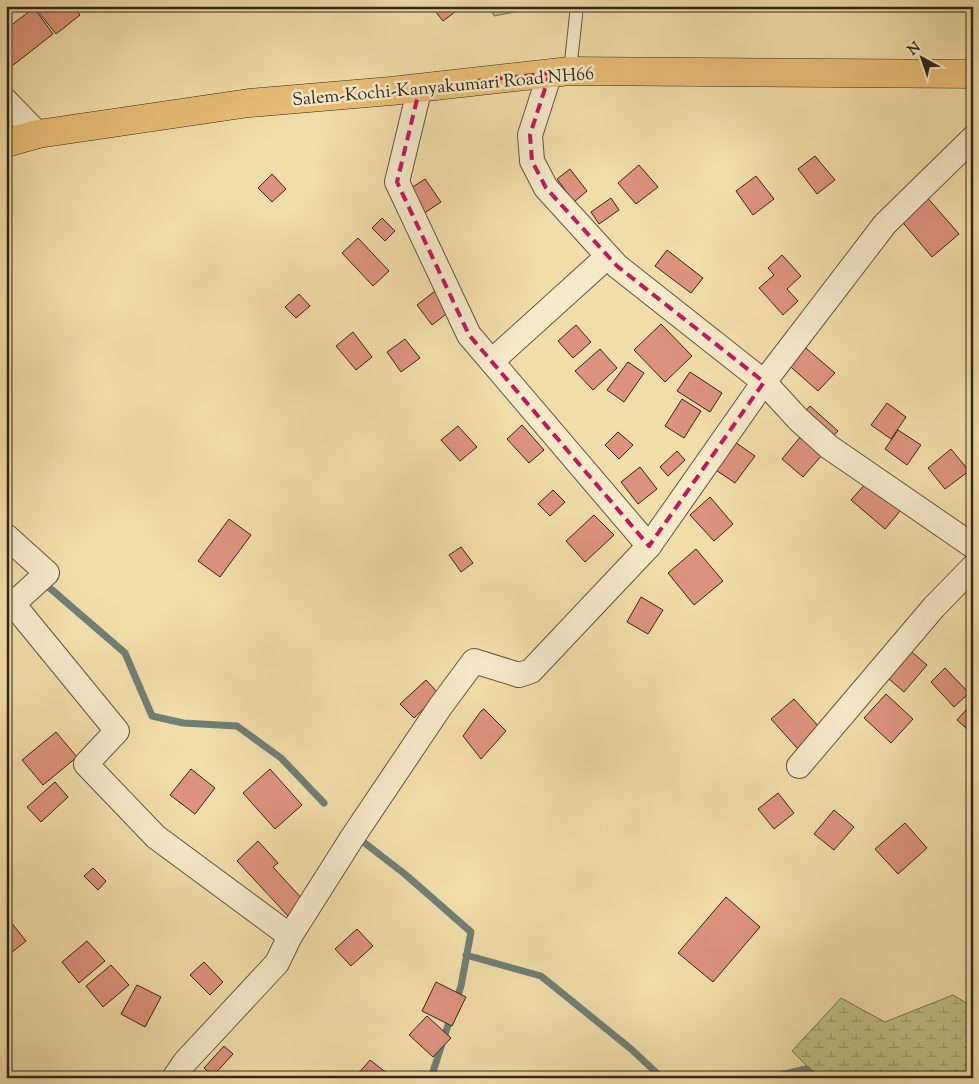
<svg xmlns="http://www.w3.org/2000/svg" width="979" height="1084" viewBox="0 0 979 1084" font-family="'Sorts Mill Goudy',serif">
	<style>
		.green { fill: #bec086; stroke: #767351 }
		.wetland { fill: url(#wetland-marsh); stroke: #767351 }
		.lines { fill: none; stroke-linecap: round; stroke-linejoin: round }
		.stream { stroke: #707f74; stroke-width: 7 }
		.building { fill: #dd937e; stroke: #2f261c }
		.lane-casing { stroke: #605440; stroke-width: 14 }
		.street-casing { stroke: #605440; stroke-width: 26 }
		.highway-casing { stroke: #2f261c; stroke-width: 29 }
		.lane { stroke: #f6e9c8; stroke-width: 12 }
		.street { stroke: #f6e9c8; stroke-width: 24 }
		.highway { stroke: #e8be75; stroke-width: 28 }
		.marked { fill: none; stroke: #c2185b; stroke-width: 4; stroke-dasharray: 10 6; stroke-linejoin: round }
		.labels { text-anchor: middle; stroke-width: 5; stroke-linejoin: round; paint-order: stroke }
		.street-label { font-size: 18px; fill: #2f261c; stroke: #f6e9c8 }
	</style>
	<defs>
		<pattern id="wetland-marsh" width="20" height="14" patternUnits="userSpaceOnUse" patternTransform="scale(1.25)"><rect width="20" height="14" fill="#bec086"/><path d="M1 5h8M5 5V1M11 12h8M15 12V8" fill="none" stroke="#9b9c6d"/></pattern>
	</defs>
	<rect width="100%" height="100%" fill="#f1ddaa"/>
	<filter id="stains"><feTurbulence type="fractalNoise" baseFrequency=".004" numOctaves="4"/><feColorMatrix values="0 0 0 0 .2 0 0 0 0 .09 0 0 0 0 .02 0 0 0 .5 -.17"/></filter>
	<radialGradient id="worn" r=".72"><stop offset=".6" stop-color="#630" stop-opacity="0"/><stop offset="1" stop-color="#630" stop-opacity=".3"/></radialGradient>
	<path class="green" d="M489,6H546L494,16Z"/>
	<path class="wetland" d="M953,995L973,1007V1078H819L792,1051L841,998L885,1022Z"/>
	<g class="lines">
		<g class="stream">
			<path d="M44,583L125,653L152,716L183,723L237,726L281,758L324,803"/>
			<path d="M357,837L406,875L471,932L461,986L456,1001"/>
			<path d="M466,955L541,976L631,1049L662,1078"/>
			<path d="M772,1077L806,1069L817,1078"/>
			<path d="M431,1078L451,1016"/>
		</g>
	</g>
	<g class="building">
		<path d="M42,6H73L80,15L56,34L37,10Z"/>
		<path d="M431,6H463L443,21Z"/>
		<path d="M34,8L53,34L12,66L6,59V29Z"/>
		<path d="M815,156L835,180L817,194L798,169Z"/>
		<path d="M639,165L658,187L636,204L618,183Z"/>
		<path d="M570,169L587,191L574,202L557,179Z"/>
		<path d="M272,174L286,189L272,202L258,188Z"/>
		<path d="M756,176L774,199L753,215L736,191Z"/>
		<path d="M425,179L441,202L423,214L408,190Z"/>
		<path d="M925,195L959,234L932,257L899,218Z"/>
		<path d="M611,198L619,210L599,224L591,212Z"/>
		<path d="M382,218L395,231L385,241L372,228Z"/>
		<path d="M358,238L389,271L373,286L342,253Z"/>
		<path d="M667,250L703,278L691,293L655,266Z"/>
		<path d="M782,255L801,276L787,289L798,301L783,315L759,288L774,275L768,268Z"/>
		<path d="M439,288L454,308L432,325L417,305Z"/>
		<path d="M299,294L310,306L296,318L285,307Z"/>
		<path d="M661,324L692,356L665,382L634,350Z"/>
		<path d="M576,325L591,342L573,358L558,341Z"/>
		<path d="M353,332L372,357L356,370L336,346Z"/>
		<path d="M405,339L420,358L401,372L387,352Z"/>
		<path d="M800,343L835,373L818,391L784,361Z"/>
		<path d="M600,349L617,368L593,390L575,371Z"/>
		<path d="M628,362L644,373L624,402L607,390Z"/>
		<path d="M690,372L722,393L710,412L677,391Z"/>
		<path d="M682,399L701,411L684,438L665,426Z"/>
		<path d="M887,403L906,417L891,439L871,425Z"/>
		<path d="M810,406L838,431L827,443L799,418Z"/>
		<path d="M522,425L544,450L529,463L507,439Z"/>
		<path d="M458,426L477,447L460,461L441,440Z"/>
		<path d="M806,430L828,448L803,477L782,459Z"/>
		<path d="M898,430L921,445L907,465L885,449Z"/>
		<path d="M618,432L633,445L619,459L605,445Z"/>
		<path d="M732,440L755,456L735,483L713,468Z"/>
		<path d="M951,449L969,471L945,489L928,468Z"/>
		<path d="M677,451L685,460L668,476L660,467Z"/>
		<path d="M640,467L657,489L638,504L621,482Z"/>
		<path d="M867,482L901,510L885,529L851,500Z"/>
		<path d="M553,490L565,502L550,516L538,504Z"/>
		<path d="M710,497L733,524L714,541L690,515Z"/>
		<path d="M594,515L614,535L585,562L566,541Z"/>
		<path d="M229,519L251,535L220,577L198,561Z"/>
		<path d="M461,547L473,563L461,572L449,555Z"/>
		<path d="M696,549L723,581L694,605L668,573Z"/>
		<path d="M641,597L663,610L648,634L627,622Z"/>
		<path d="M905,646L927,665L904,692L882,673Z"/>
		<path d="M945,668L969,693L954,707L931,682Z"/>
		<path d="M426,680L439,694L414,718L400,704Z"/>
		<path d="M886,694L913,719L891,743L864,718Z"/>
		<path d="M794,699L820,728L798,749L771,719Z"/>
		<path d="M973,702V734L957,720Z"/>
		<path d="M484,709L506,731L481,759L463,736L481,711Z"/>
		<path d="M56,732L77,757L43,785L22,760Z"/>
		<path d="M191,769L215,788L195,814L170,795Z"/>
		<path d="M270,769L302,805L275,829L243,793Z"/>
		<path d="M55,782L68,797L41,822L27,807Z"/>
		<path d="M778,793L794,813L774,829L758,809Z"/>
		<path d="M834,810L854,827L834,850L814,834Z"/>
		<path d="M905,823L927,848L898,874L875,849Z"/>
		<path d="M258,841L278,863L273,867L304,901L288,916L237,861Z"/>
		<path d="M93,868L106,881L98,890L84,876Z"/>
		<path d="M726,897L760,927L713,982L678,953Z"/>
		<path d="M6,916L26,941L11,953L6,947Z"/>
		<path d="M357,929L373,946L351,966L335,949Z"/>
		<path d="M87,941L105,961L79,983L62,962Z"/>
		<path d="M204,962L223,982L210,995L190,975Z"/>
		<path d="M111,965L129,985L103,1007L86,986Z"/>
		<path d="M436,982L466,997L452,1026L422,1011Z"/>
		<path d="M137,985L161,997L145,1027L121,1014Z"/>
		<path d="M427,1016L451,1038L433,1057L409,1035Z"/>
		<path d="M224,1046L233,1054L213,1076L204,1068Z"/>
		<path d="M370,1060L388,1074L385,1078H361L357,1075Z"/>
	</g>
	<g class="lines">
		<g class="lane-casing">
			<path id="lane" d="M570,71L577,6"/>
		</g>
		<g class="street-casing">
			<g id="street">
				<path d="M550,73L530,135L532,161L546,188L617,266L764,382L798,419L829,447L973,546"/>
				<path d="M420,87L397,182L469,335L649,546"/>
				<path d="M6,101L38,134"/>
				<path d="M492,361L608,256"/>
				<path d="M6,536L47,573L13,604L117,731L86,764L156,837L290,936"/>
				<path d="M799,766L934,607L973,567"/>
				<path d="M174,1078L185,1062L277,963L290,936L352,838L440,707L474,661L519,675L531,671L649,546L764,382L885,224L973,138"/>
			</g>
		</g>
		<g class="highway-casing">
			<path id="highway" d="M6,143L38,134L249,103L391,91L570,71L973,74"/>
		</g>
		<use href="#lane" class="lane"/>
		<use href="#street" class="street"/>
		<use href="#highway" class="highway"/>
	</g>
	<path class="marked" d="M550,73L530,135L532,161L546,188L617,266L764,382L649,546L469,335L397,182L420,87Z"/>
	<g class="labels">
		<g class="street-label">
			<text transform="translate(443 86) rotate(-5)" y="6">Salem-Kochi-Kanyakumari Road NH66</text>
		</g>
	</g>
	<rect width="979" height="1084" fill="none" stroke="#f1ddaa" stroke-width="25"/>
	<rect x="8" y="8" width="964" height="1069" fill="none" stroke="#2f261c" stroke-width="2.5"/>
	<rect x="12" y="12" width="954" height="1059" fill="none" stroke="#2f261c"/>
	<g transform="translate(922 58) rotate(320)" stroke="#f6e9c8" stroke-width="4" paint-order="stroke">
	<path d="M0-4L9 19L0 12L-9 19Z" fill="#2f261c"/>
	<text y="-8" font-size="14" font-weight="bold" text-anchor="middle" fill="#2f261c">N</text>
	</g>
	<rect width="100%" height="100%" filter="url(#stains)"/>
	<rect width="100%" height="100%" fill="url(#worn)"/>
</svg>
